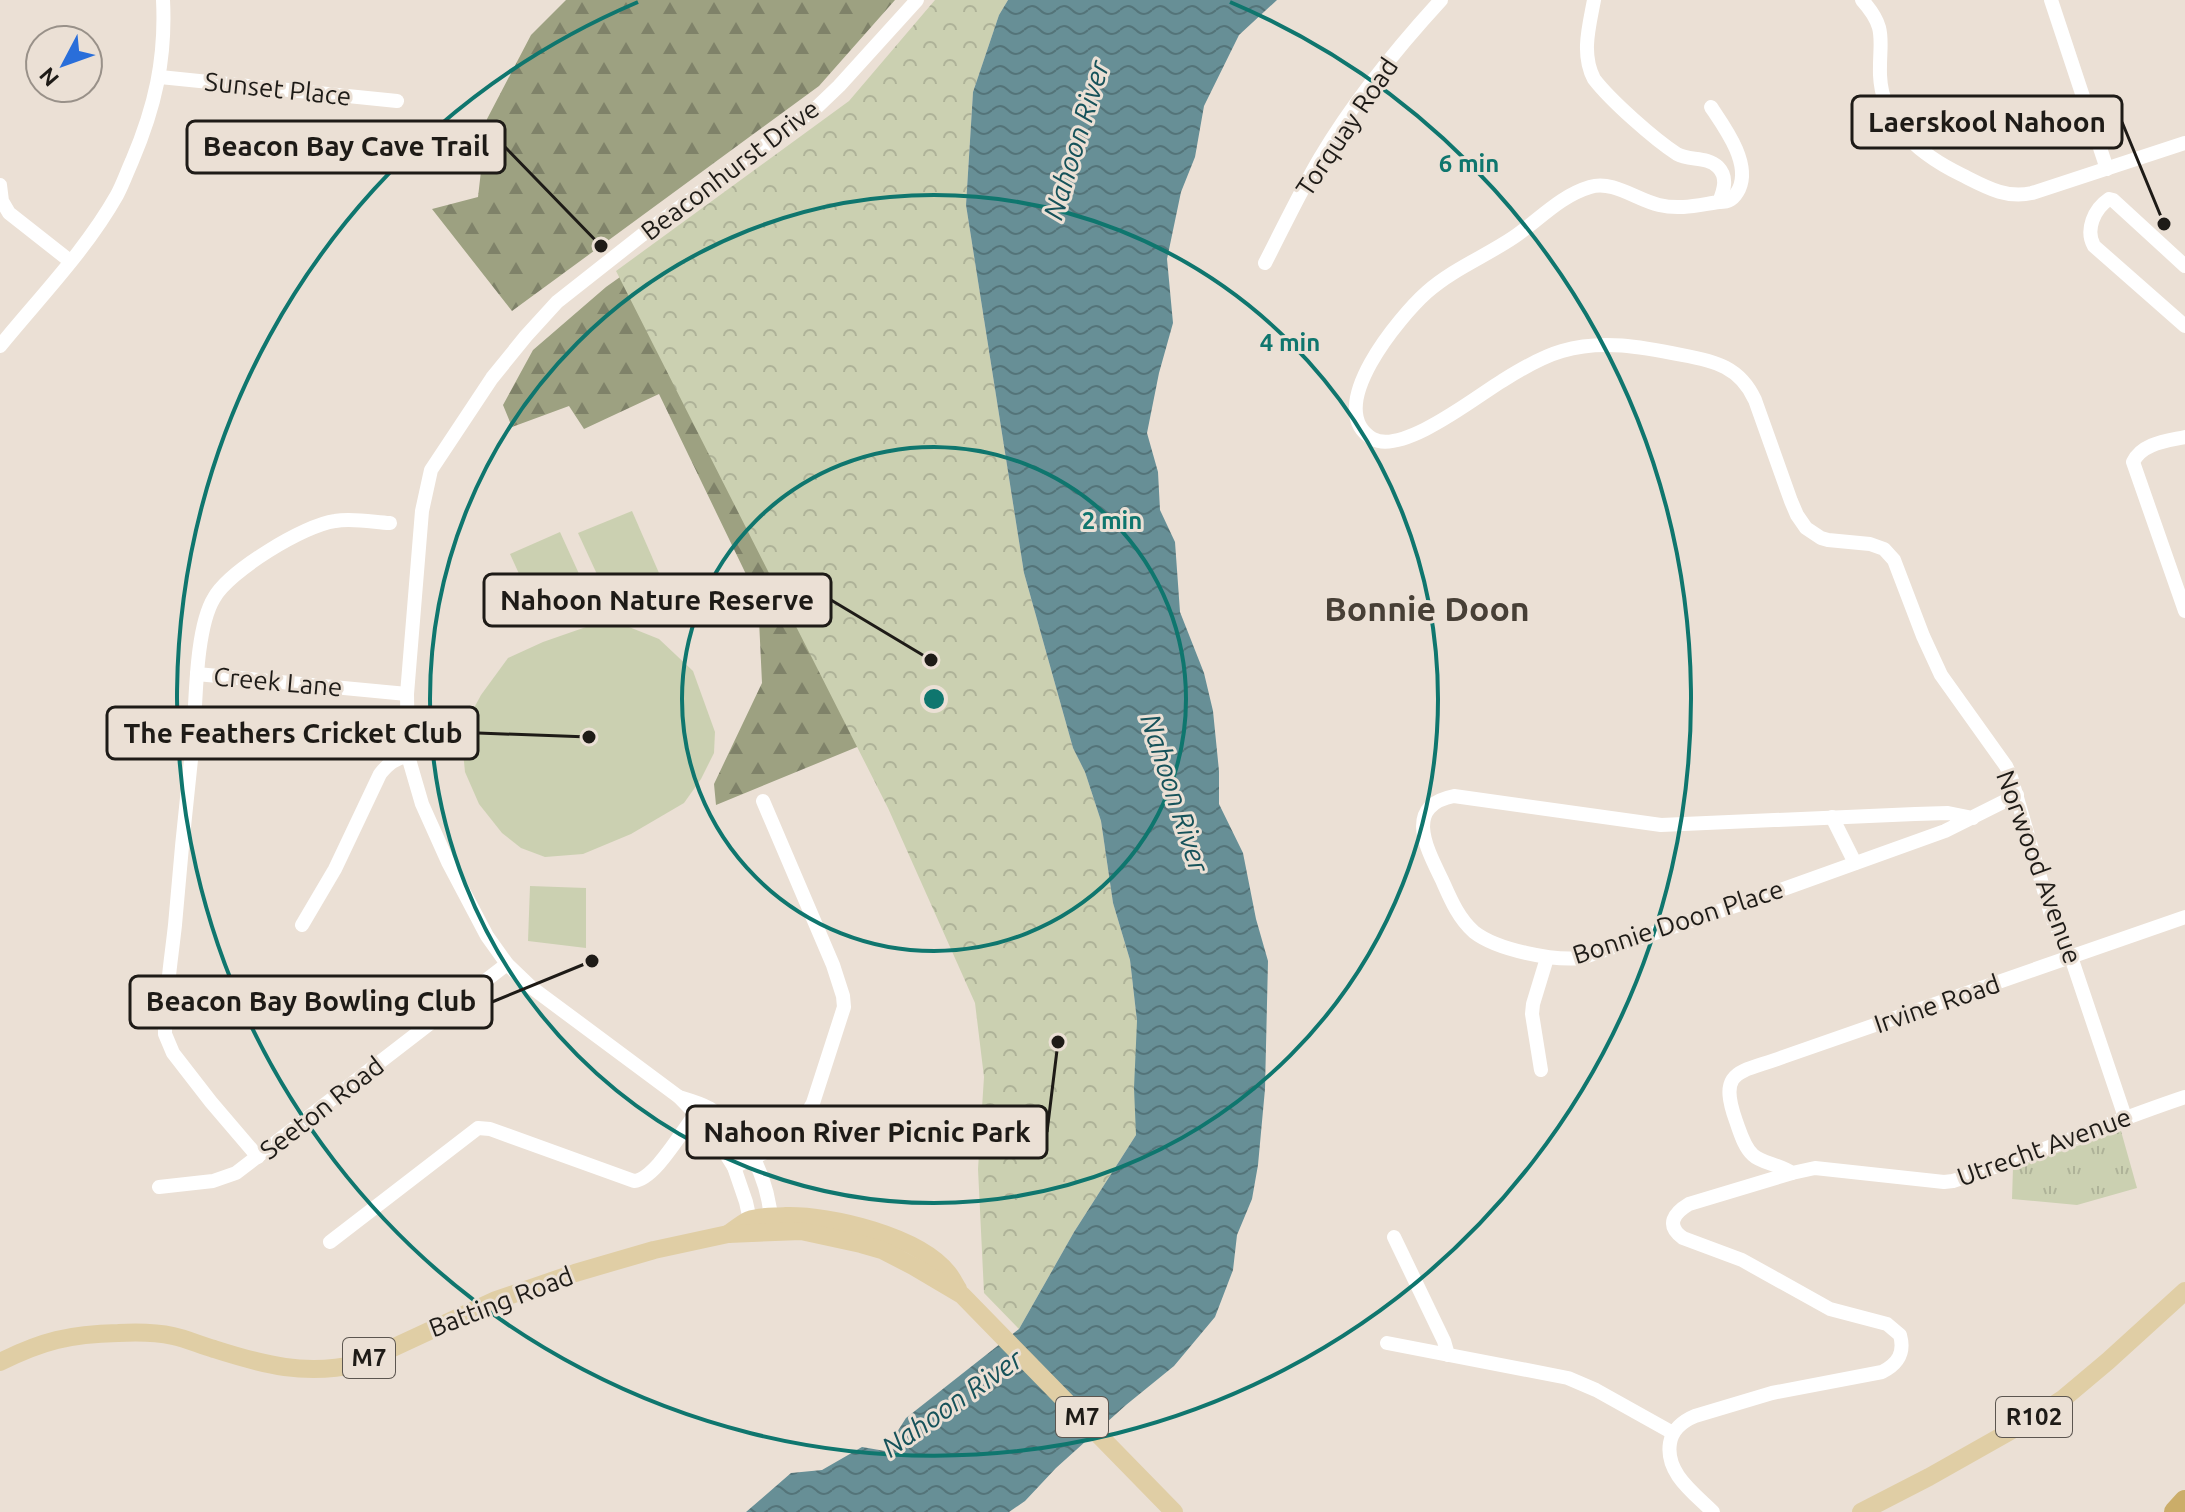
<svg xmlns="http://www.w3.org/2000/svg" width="2185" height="1512" viewBox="0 0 2185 1512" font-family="Ubuntu,sans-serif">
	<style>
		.grass { fill: url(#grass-tufts) }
		.forest { fill: url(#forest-firs) }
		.park { fill: url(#park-crowns) }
		.garden { fill: #cbd0b1 }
		.water { fill: url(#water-waves) }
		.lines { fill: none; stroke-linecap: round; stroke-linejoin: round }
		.minor { stroke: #fff; stroke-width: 14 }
		.major { stroke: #e0cea5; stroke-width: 18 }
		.highway { stroke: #cbad69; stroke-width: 22 }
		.ring { fill: none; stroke: #0f766e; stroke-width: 4 }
		.labels { text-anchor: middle; stroke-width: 6; stroke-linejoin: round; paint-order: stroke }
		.shield { fill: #ebe0d5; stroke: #5c5650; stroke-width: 2 }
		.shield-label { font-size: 24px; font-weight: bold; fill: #1e1b17 }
		.street-label { font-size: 26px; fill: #1e1b17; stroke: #ebe0d5 }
		.water-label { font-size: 28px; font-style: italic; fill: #16525a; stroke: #ebe0d5 }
		.district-label { font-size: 34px; font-weight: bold; fill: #473f36; stroke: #ebe0d5 }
		.centre { fill: #0f766e; stroke: #ebe0d5; stroke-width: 4 }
		.ring-label { font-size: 24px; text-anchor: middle; font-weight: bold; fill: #0f766e; stroke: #ebe0d5; stroke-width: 6; stroke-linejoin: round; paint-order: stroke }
		.leader { fill: none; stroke: #1e1b17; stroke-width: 3 }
		.callout-dot { fill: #1e1b17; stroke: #ebe0d5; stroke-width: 3 }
		.callout { fill: #ebe0d5; stroke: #1e1b17; stroke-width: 3 }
		.callout-label { font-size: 28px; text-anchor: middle; font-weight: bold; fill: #1e1b17 }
	</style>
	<defs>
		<pattern id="grass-tufts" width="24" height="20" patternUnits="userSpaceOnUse" patternTransform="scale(2)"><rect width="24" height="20" fill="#cbd0b1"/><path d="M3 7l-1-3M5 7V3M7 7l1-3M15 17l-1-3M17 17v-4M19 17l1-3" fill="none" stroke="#aeb298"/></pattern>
		<pattern id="forest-firs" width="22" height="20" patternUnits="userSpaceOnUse" patternTransform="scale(2)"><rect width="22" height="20" fill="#9da181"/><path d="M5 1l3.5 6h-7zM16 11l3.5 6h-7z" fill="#7f8269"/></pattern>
		<pattern id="park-crowns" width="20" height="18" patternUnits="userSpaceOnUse" patternTransform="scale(2)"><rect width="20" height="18" fill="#cbd0b1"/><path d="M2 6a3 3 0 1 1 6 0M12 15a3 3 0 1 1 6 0" fill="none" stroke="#aeb298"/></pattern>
		<pattern id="water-waves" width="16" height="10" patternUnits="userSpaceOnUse" patternTransform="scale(2)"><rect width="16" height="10" fill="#678f96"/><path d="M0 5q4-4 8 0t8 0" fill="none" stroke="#547479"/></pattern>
	</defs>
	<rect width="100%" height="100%" fill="#ebe0d5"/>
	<path class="grass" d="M2121,1131L2137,1188L2077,1205L2012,1199L2013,1168Z"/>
	<g class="forest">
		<path d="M566,0H895L819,86L512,311L432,209L478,197L487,119L531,35Z"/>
		<path d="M964,87L857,747L716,805L714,784L762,683L758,599L659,394L584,429L569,406L512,427L503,405L533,350L606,287L790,156Z"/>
	</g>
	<path class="park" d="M935,0H1008L999,15L973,92L966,205L1024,573L1073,748L1085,772L1101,821L1113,903L1130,960L1137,1021L1136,1135L1074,1232L1019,1329L984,1293L978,1169L984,1077L975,1003L888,808L616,271L849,101Z"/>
	<g class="garden">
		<path d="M632,511L659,573L607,596L578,533Z"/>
		<path d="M560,532L590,598L540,620L510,554Z"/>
		<path d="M609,619L659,639L693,671L715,732L714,753L701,779L684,803L631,834L583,854L545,857L521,848L502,833L479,804L465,772L462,742L468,719L481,695L508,658L543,642Z"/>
		<path d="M530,886L586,888V948L528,941Z"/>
	</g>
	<path class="water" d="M1008,0H1277L1239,35L1204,106L1195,157L1181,192L1167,259L1173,323L1159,373L1147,433L1158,472L1160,510L1175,542L1180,612L1204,673L1213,711L1219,771V804L1243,853L1256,919L1268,961L1265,1089L1258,1165L1252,1199L1237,1235L1233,1270L1215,1317L1174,1366L1126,1405L1056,1468L1025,1501L1009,1512H746L791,1473L822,1470L862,1447L885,1451L906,1418L1019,1329L1074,1232L1136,1135L1134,1088L1137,1021L1130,960L1113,903L1101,821L1085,772L1073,748L1024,573L966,205L973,92L999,15Z"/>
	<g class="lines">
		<g class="minor">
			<path d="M1594,0C1589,27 1581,54 1594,79C1611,101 1654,139 1677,154C1689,161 1707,156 1718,167C1728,177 1724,190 1719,202C1698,205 1680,210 1659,205C1637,200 1613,180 1590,187C1560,196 1540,219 1514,237C1486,256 1453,269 1427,292C1401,315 1321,409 1373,439C1403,455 1477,396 1502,381C1521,369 1541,357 1562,351C1602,339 1642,347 1682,355C1715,361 1740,367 1755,400L1791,501L1797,515L1806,528L1821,538L1828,540L1870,544L1884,549L1894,560L1923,636L1941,675L2006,766L2011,777L2052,918L2071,957L2125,1117"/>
			<path d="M1862,0C1888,29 1879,39 1880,75C1882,125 1921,155 1962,175C1986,187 2006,199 2032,193L2185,143"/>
			<path d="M2051,0L2107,169"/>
			<path d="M160,77L397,101"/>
			<path d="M1711,107C1725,128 1751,163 1739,189C1734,199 1729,202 1719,202"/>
			<path d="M0,185L2,201L9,213L70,261"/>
			<path d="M1265,263C1283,228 1300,192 1320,158C1354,101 1396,49 1441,0"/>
			<path d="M2185,266L2113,200L2109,199C2094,209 2085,230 2094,246L2185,326"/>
			<path d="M0,346C40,297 86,250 117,195C123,184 127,172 132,161C155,107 166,59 163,0"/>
			<path d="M2185,437C2167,441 2142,443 2133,462L2185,611"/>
			<path d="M197,674L407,694"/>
			<path d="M1832,817L1855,863"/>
			<path d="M1973,818L1948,813L1915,814L1661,825L1454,796C1403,806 1427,849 1442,880C1450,898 1458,918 1474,932C1497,950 1553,961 1581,958L1767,895L1945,831L2017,795"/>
			<path d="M2185,917L1783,1057C1741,1073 1717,1068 1736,1121C1740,1132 1744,1147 1753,1155C1761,1163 1779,1164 1792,1173L1815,1168L1944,1182L1953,1181C2032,1156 2107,1123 2185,1097"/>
			<path d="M302,925L335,869L380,774C388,764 395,758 408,756"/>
			<path d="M1541,1070L1532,1014L1533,1004L1547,958"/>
			<path d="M679,1097C689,1100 700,1103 709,1108C749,1133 769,1181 772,1227"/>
			<path d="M258,1157L211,1102L173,1053L165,1034C165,997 171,961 175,925C180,864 186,803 193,742C196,704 195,629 214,598C229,571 304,525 335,521C352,518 373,522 390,523"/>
			<path d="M734,1167L793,1139L813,1103L844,1007L843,996L833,965L763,801"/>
			<path d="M159,1187L213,1181L236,1173L507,964"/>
			<path d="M752,1229L746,1202L734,1167L711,1130L679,1097L531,987L507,964L487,936L448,862L422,804L408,756L407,694L422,511L431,470L492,378L526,336L557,302L642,235L816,108L839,86L917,0"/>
			<path d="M1394,1237L1444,1341L1448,1355"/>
			<path d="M330,1242L478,1128L490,1129L634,1181C655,1179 681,1132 695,1115"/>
			<path d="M1387,1343L1568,1378L1596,1390L1673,1433"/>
			<path d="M1713,1512C1694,1493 1665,1473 1670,1443C1672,1430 1683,1421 1695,1416L1772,1393L1882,1372C1898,1364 1905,1353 1900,1335L1887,1324L1830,1309L1742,1260L1683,1238C1665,1225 1674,1213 1689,1204L1792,1173"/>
		</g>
		<g class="major">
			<path d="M728,1234C734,1230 742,1223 749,1220C759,1216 775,1217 786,1216C831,1215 919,1236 948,1273C952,1278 955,1284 958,1289"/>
			<path d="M0,1362C42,1341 70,1334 118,1333C136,1332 155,1332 173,1336C187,1339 200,1345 214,1349C264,1365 305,1376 358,1364L496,1300L575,1273L654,1250L728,1234L801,1231L861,1244L882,1250L913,1266L962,1295L1174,1512"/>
			<path d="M1861,1512L1929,1477L2030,1420L2064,1398L2108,1361L2185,1291"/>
		</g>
		<path class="highway" d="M2175,1512L2185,1501"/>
	</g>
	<g class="ring">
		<circle cx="934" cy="699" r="252"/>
		<circle cx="934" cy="699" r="504"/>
		<path d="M1230 2A757 757 0 1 1 638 2"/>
	</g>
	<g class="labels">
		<g class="shield">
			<rect x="343" y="1338" width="52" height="40" rx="6"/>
			<rect x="1056" y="1397" width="52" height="40" rx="6"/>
			<rect x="1996" y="1397" width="76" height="40" rx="6"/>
		</g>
		<g class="shield-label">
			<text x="369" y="1366">M7</text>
			<text x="1082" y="1425">M7</text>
			<text x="2034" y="1425">R102</text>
		</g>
		<g class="street-label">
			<text transform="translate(278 89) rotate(6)" y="9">Sunset Place</text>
			<text transform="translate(1347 127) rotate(-56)" y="9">Torquay Road</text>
			<text transform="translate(730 170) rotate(-37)" y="9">Beaconhurst Drive</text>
			<text transform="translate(278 682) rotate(5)" y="9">Creek Lane</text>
			<text transform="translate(2039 867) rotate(70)" y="9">Norwood Avenue</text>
			<text transform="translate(1678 922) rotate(-18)" y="9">Bonnie Doon Place</text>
			<text transform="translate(1937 1004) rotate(-19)" y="9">Irvine Road</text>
			<text transform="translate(322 1108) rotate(-38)" y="9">Seeton Road</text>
			<text transform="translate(2044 1147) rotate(-20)" y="9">Utrecht Avenue</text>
			<text transform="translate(501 1302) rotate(-21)" y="9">Batting Road</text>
		</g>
		<g class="water-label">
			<text transform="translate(1076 140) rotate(-73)" y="10">Nahoon River</text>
			<text transform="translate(1175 793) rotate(72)" y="10">Nahoon River</text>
			<text transform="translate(952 1403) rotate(-35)" y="10">Nahoon River</text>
		</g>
		<g class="district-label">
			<text x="1427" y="621">Bonnie Doon</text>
		</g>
	</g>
	<circle cx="934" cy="699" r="12" class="centre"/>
	<g class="ring-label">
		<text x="1469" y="172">6 min</text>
		<text x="1290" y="351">4 min</text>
		<text x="1112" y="529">2 min</text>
	</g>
	<path class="leader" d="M2164 224L2122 122M601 246L505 147M931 660L831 600M589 737L478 733M592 961L492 1002M1058 1042L1047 1132"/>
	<g class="callout-dot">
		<circle cx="2164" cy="224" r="8"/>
		<circle cx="601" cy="246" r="8"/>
		<circle cx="931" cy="660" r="8"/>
		<circle cx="589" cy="737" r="8"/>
		<circle cx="592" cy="961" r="8"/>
		<circle cx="1058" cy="1042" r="8"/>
	</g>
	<g class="callout">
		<rect x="1852" y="96" width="270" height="52" rx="8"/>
		<rect x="187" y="121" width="318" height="52" rx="8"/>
		<rect x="484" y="574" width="347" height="52" rx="8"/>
		<rect x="107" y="707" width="371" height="52" rx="8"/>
		<rect x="130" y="976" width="362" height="52" rx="8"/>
		<rect x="687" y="1106" width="360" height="52" rx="8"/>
	</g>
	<g class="callout-label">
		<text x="1987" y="132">Laerskool Nahoon</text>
		<text x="346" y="156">Beacon Bay Cave Trail</text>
		<text x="657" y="610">Nahoon Nature Reserve</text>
		<text x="293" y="743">The Feathers Cricket Club</text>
		<text x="311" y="1011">Beacon Bay Bowling Club</text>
		<text x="867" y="1142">Nahoon River Picnic Park</text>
	</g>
	<g transform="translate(64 64) rotate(229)"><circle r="38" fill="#ebe0d5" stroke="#999189" stroke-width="2"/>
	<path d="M0-6L14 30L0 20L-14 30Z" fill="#296eda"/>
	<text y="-12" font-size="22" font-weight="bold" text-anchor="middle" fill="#1e1b17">N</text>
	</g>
</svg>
